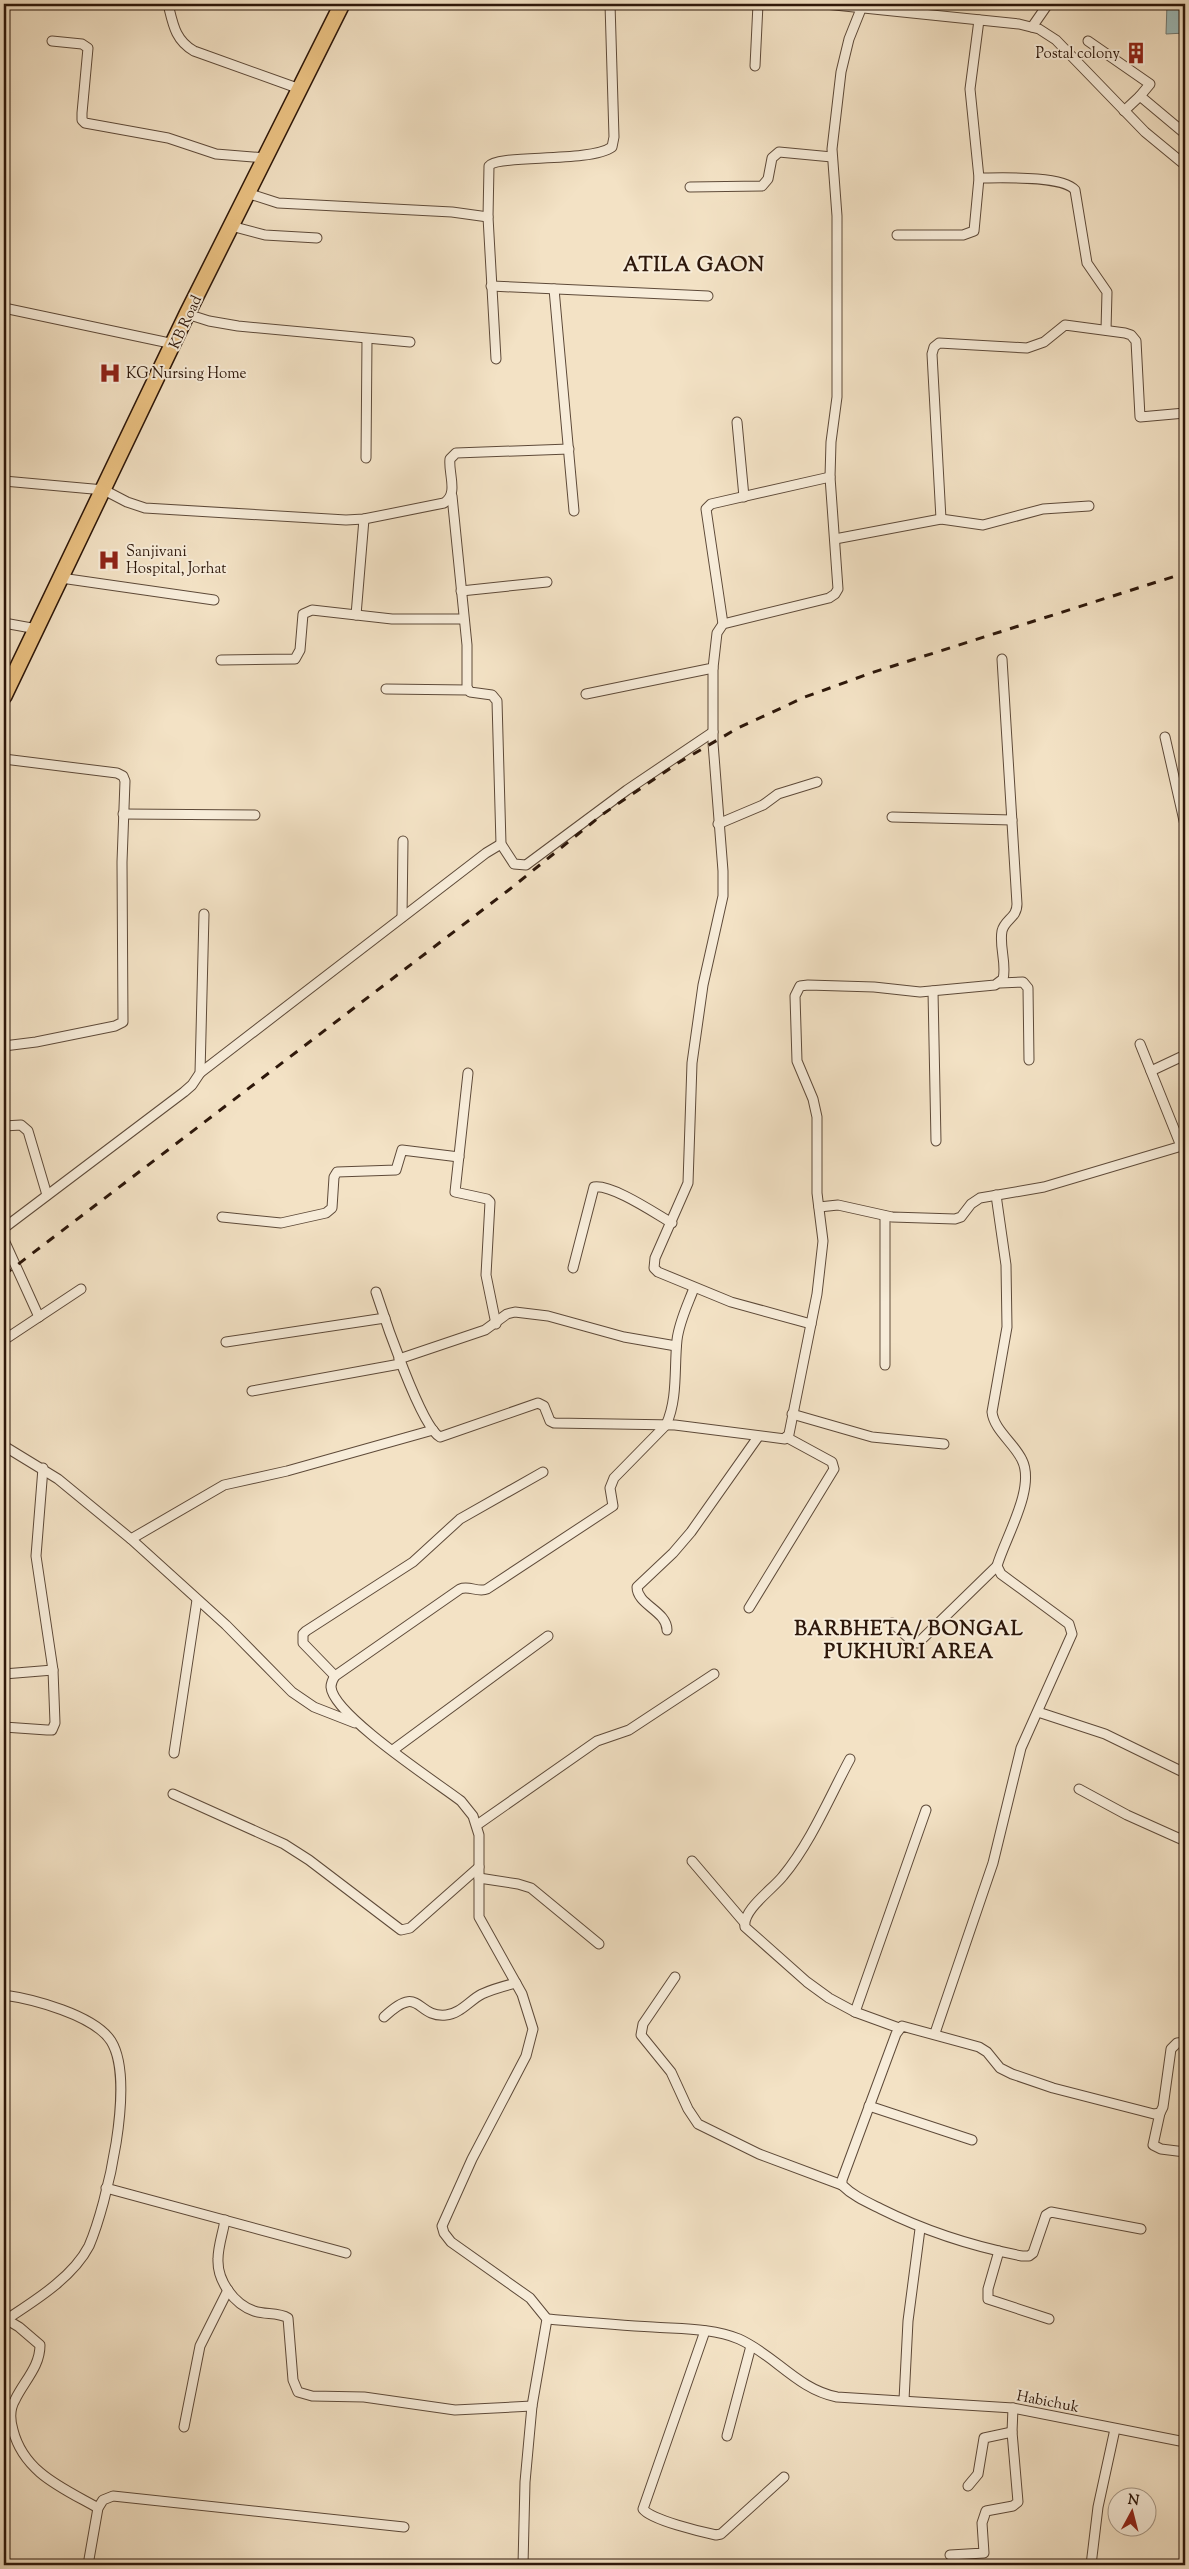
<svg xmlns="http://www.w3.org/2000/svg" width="1189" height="2569" viewBox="0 0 1189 2569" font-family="'Sorts Mill Goudy',serif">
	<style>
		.water { fill: #9dbcbb; stroke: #707a74 }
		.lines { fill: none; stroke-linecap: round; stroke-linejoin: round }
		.minor-casing { stroke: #5e4a39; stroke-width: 11 }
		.primary-casing { stroke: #2d170a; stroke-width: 18 }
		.minor { stroke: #f7ecd9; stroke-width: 9 }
		.primary { stroke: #eac182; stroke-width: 15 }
		.rail { stroke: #2d170a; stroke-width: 3; stroke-dasharray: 9 9; stroke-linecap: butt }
		.labels { text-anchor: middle; stroke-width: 4; stroke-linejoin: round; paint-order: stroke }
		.poi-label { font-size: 15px; fill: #2d170a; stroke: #f7ecd9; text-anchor: start }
		.street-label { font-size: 15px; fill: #2d170a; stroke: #f7ecd9 }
		.district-label { font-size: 20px; font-weight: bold; letter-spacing: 1px; fill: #2d170a; stroke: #f7ecd9 }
	</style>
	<rect width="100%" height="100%" fill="#f3e2c5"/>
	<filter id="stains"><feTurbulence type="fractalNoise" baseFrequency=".004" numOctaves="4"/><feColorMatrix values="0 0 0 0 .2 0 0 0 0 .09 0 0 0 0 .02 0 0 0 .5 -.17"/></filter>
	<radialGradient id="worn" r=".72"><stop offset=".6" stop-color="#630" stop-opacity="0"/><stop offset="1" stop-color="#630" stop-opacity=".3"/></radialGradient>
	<path class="water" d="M1167,4H1185V33L1166,34Z"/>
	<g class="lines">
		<g class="minor-casing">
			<g id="minor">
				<path d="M168,4C173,24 175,40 194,51L300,89"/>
				<path d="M825,4L1019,24L1039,29L1056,40L1145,132L1185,165"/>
				<path d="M1032,27L1048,4"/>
				<path d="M52,41L82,44L88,48L82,113V120L85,123L168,138L216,154L266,158"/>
				<path d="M1088,41L1150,84L1140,96"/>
				<path d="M755,66L758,4"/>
				<path d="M1124,111L1140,96L1183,132"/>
				<path d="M979,178C1000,178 1062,175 1075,190L1087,263L1107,292L1106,330"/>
				<path d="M690,187L762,186L768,179L772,158L779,152L832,157"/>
				<path d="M247,193L278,203L452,212L488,217"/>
				<path d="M231,226L265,235L317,238"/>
				<path d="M897,235H963L974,231L979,178L970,89L979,20"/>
				<path d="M491,286L708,296"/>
				<path d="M554,289L574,511"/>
				<path d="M4,308L174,344"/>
				<path d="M187,314L209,321L238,326L410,342"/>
				<path d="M496,359L488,217L489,166C497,154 590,163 612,147L614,137L610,4"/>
				<path d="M737,422L744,497"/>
				<path d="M366,458L367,339"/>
				<path d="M4,481L104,490L127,502L145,508L346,520L364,519L444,503C459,494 448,473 450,459L456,453L569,449"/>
				<path d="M452,496L467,645V687L470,692L492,695L497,701L501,844L514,864L526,865L627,790L713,732"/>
				<path d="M941,519L932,354L934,347L939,343L1027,348L1044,342L1065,325L1125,333L1131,335L1136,341L1140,417L1185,413"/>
				<path d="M835,539L941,519L983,525L1043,509L1089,506"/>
				<path d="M61,578L214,600"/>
				<path d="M461,591L547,582"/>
				<path d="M356,615L364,519"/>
				<path d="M4,623L37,629"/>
				<path d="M723,624L706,509L711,504L830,477"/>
				<path d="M221,660L295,659L300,650L303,614L312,610L392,619H463"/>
				<path d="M713,668V743L723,871V896L703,985L692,1063L688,1183L655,1258L654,1268L658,1272L731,1302L811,1324"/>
				<path d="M386,689L467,690"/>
				<path d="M586,694L713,668L717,633L723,624L829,598L835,594L838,589L830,477L831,442L837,397V216L832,149L841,72L849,39L863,4"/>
				<path d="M1165,737L1185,825"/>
				<path d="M4,759L117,773L123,776L125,781L122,862L123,1022L115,1026L36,1042L4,1046"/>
				<path d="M123,814L255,815"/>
				<path d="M892,817L1012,820"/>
				<path d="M718,824L763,805L778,794L817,782"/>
				<path d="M402,917L403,841"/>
				<path d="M1000,983L1023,982L1028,988L1029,1060"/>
				<path d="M933,991L936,1141"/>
				<path d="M1140,1044L1181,1146"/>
				<path d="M1151,1071L1185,1055"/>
				<path d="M200,1073L486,853L501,844"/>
				<path d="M468,1073L455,1192L487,1199L490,1202L486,1275L496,1324"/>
				<path d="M4,1126L21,1125L28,1131L47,1195"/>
				<path d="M819,1207L838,1205L892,1217L955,1219L961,1217L971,1204L980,1198L1044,1187L1185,1145"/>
				<path d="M222,1217L281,1223L326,1213L332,1208L334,1177L337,1172L396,1170L402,1150L459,1157"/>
				<path d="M4,1228L184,1092L192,1085L200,1073L204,914"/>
				<path d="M4,1240L39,1317"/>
				<path d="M573,1268L594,1187C612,1184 656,1214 672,1223"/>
				<path d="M376,1292C384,1317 421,1427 440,1437L538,1403L544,1406L550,1421L554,1423L675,1425L785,1439L789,1434L817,1294L823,1241L817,1193V1117L813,1099L797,1061L795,996L800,986L808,985L874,987L920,992L995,985L1003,979C1007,964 999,947 1002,931C1005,919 1017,918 1017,904L1002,659"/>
				<path d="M4,1340L81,1289"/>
				<path d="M226,1342L385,1318"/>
				<path d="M399,1359L485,1330L507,1314L515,1312L548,1316L624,1337L676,1346"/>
				<path d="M885,1365V1216"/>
				<path d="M252,1391L400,1364"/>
				<path d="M792,1414L872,1437L944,1444"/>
				<path d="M4,1446L58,1479L131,1539L226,1625L292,1692L314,1707L355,1723"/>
				<path d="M131,1539L224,1485L287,1471L433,1430"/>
				<path d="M749,1608L834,1469L832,1462L786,1437"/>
				<path d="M892,1623L913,1642L918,1643L997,1566"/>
				<path d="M667,1630C667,1611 637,1605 637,1587L673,1553L691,1532L758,1437"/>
				<path d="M4,1674L53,1670"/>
				<path d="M335,1676L303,1643V1634L306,1631L413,1562L460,1519L543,1472"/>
				<path d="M1038,1712L1105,1734L1185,1773"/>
				<path d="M4,1727L47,1730H52L55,1723L53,1670L36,1556L43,1468"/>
				<path d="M393,1750L548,1636"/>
				<path d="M174,1753L197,1600"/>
				<path d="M850,1759C829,1798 811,1842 783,1876C773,1889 742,1910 745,1927L807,1982L829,1998L855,2012L899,2028"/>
				<path d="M1079,1789L1127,1815L1185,1841"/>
				<path d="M173,1794L284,1844L309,1860L401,1930L410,1928L479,1867"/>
				<path d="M477,1825L597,1741L629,1730L714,1674"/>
				<path d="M692,1861L744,1922"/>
				<path d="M479,1878L518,1884L531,1888L599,1944"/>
				<path d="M675,1977L643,2024L641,2035L671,2072L688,2109L698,2124L759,2154L842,2185"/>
				<path d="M4,1995C33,1999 94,2015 111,2041C136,2081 107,2204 89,2246C73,2277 36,2300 7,2319"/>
				<path d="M855,2012L926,1810"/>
				<path d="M384,2017C421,1982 415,2018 446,2015C460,2014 470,2000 482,1994C493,1989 504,1986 516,1983"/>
				<path d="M935,2033L993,1863L1021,1748L1072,1634L1069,1624L1001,1574L997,1566C1005,1538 1036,1488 1022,1460C1014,1443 994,1430 992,1412L1007,1327L1006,1265L996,1195"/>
				<path d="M869,2106L972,2140"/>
				<path d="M1160,2113L1153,2145L1161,2149L1185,2152"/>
				<path d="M106,2188L346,2253"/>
				<path d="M225,2220C223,2233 218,2246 218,2259C217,2281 234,2304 254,2311C265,2315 278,2312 288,2318L293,2380L298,2392L312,2396L364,2397L455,2410L532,2406"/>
				<path d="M1141,2229L1051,2212L1046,2215L1033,2253L1029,2256H1022C971,2246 927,2232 881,2209C867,2202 853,2196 842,2185V2180L896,2034L902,2026L979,2047L987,2052L1000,2068L1012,2074L1053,2088L1154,2114L1160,2113L1163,2107L1171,2049L1177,2043L1185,2042"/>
				<path d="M999,2251L988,2289V2299L1049,2319"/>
				<path d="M4,2318L19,2327L40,2345C40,2367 24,2381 15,2400C9,2410 10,2420 13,2430C24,2473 63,2488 98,2508"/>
				<path d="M547,2319C583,2322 618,2325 653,2327C681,2329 713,2328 739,2339C775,2355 797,2389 837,2397L1013,2408L1185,2442"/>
				<path d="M705,2331L643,2509C651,2520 702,2532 716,2535L721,2534L784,2477"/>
				<path d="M904,2400L908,2321L920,2229"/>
				<path d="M184,2427L200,2346L228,2290"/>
				<path d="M727,2436L751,2346"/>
				<path d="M968,2486L978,2474L984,2438L1012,2432"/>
				<path d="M950,2555L984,2553L982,2523L986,2511L1013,2506L1018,2502L1012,2432L1013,2408"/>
				<path d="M88,2565L98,2508L103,2500L113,2496L404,2527"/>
				<path d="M523,2565L525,2482L532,2406L547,2319L530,2298L451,2242L444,2233L442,2226L472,2159L526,2056L533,2029L522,1994L479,1917V1835L473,1816L461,1801C436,1782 333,1715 331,1687C331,1683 333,1679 335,1676L460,1589C469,1585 478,1593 487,1589L613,1506L610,1488L614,1478L666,1425C678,1399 674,1368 677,1340C679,1322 688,1304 694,1288"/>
				<path d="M1091,2565L1098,2507L1115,2429"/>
			</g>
		</g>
		<g class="primary-casing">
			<path id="primary" d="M4,696L187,314L342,4"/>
		</g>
		<use href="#minor" class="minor"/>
		<use href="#primary" class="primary"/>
		<path class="rail" d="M4,1275L510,889L603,814L678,763L738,728L805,697L871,673L1185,573"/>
	</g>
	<defs>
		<g id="building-bare" transform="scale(1.725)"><path d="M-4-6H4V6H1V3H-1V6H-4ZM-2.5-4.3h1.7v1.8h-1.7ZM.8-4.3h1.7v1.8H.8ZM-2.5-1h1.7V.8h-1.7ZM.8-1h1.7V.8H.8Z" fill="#8f2418" stroke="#f7ecd9" stroke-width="2.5" paint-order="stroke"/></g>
		<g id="hospital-bare" transform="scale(1.725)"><path d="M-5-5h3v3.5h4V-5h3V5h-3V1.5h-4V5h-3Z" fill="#8f2418" stroke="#f7ecd9" stroke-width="2.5" paint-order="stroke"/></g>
	</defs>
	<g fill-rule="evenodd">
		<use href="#building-bare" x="1136" y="53"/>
		<use href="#hospital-bare" x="110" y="373"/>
		<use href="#hospital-bare" x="109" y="560"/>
	</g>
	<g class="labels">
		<g class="poi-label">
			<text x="1120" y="58" text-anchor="end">Postal colony</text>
			<text x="126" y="378">KG Nursing Home</text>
			<text x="126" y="556">Sanjivani<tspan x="126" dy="17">Hospital, Jorhat</tspan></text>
		</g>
		<g class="street-label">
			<text transform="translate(185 322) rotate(-65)" y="5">KB Road</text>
			<text transform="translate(1048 2401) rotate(11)" y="5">Habichuk</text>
		</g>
		<g class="district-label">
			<text x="694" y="271">ATILA GAON</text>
			<text x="909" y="1635">BARBHETA/ BONGAL<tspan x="909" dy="23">PUKHURI AREA</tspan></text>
		</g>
	</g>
	<rect width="1189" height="2569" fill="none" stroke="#f3e2c5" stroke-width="20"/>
	<rect x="5" y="5" width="1179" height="2559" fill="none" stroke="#2d170a" stroke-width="2.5"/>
	<rect x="10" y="10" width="1169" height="2549" fill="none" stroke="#2d170a"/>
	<g transform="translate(1132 2512) rotate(7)"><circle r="24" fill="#f7ecd9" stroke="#a69786"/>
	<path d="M0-4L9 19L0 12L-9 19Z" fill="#8f2418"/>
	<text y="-8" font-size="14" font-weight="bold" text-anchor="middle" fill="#2d170a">N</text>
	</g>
	<rect width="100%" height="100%" filter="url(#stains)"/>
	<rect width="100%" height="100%" fill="url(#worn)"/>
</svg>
